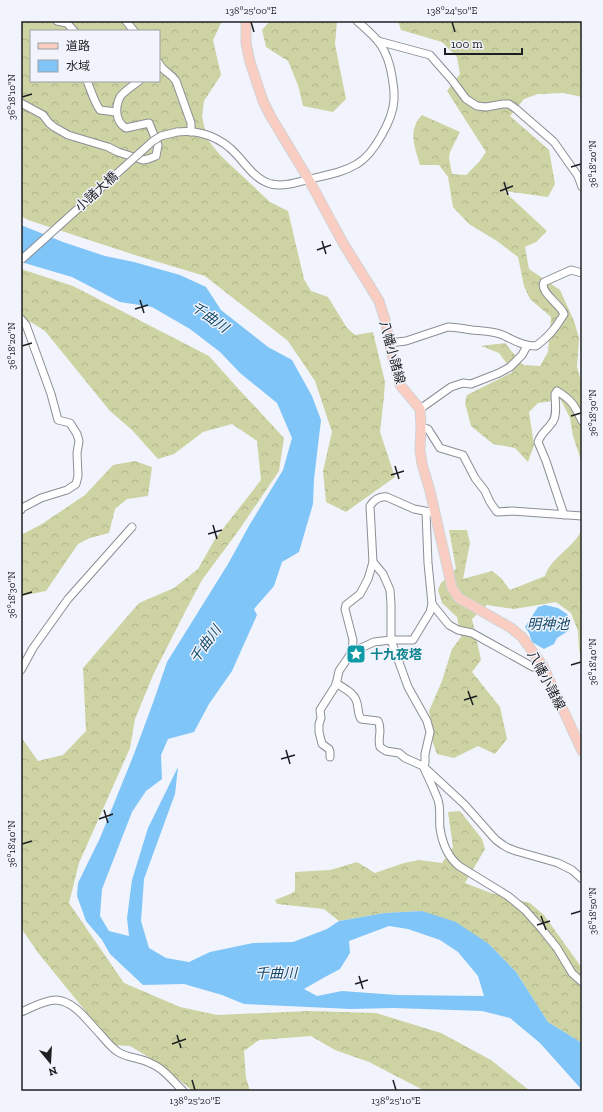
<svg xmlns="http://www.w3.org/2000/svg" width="603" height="1112" viewBox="0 0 603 1112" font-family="'Zilla Slab','Noto Sans JP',serif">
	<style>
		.forest { fill: url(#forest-crowns); fill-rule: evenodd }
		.water { fill: #80c5f8; fill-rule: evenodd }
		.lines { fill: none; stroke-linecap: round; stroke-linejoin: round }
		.minor-casing { stroke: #8b8e95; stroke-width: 9 }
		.major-casing { stroke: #d2d2d3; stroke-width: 11 }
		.minor { stroke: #fff; stroke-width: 7 }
		.major { stroke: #facdc2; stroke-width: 9 }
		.minor-bridge-casing { stroke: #8b8e95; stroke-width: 9; stroke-linecap: butt }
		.minor-bridge { stroke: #fff; stroke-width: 7 }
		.ticks { fill: none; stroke: #1e1f22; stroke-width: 1.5 }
		.labels { text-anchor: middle; stroke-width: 3; stroke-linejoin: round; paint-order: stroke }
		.street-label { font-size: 13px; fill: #1e1f22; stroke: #f1f4fc }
		.culture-label { font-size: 13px; font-weight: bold; fill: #0d838f; stroke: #f1f4fc; text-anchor: start }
		.water-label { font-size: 14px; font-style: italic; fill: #13486a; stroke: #f1f4fc }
		.neatline { fill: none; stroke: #1e1f22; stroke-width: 1.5 }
		.ticks-label { font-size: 10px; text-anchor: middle; fill: #1e1f22 }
	</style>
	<defs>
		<pattern id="forest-crowns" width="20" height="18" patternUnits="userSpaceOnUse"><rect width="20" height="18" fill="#cdd3a3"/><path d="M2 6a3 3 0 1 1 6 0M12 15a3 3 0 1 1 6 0" fill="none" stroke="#b0b58c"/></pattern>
	</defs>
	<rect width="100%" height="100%" fill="#f1f4fc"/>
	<g class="forest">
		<path d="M21,21H222L213,40L221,75L204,101L202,116L207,139L221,156L270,202L288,211L304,279L311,291L328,297L347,328L355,335L373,332L385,382L384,396L380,432L395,477L346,512L326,502L323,471L332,432L315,381L288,341L205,276L138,256L28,220L21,216V169L23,166L21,165ZM31,31H159V81H31Z"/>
		<path d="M270,21H337L335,44L346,99L333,112L303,106L298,85L288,61L266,47L262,30Z"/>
		<path d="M398,21H582V97L564,93L538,94L524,99L510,116L549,150L555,184L548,197L504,191L547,231L536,242L525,247L529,269L560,290L574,321L579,338L577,367L582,385V463L573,436L570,418L561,400L538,403L529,412L534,445L528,462L515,448L493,444L471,426L465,403L467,395L513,372L499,353L481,346L505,343L523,365L540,366L548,352L551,317L530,299L524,286L518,257L497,241L469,224L453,207L448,177L439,165H420C415,147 407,131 422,115L460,132L450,152L449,158L452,174L466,175L479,162L486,152L447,91L460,74L457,57L442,42L401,30Z"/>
		<path d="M21,269L73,286L209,356L234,384L284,438L279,471L239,530L202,580L186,610L154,673L135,719L130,748L79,863L69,903L124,983L180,1007L217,1015L309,1011L376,1013L441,1033L491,1060L530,1091H425L369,1062L335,1050L311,1036L259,1040L244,1051L246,1078L250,1091H193L155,1061L130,1046L113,1045L39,954L21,928V737L38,761L63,755L86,731L83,668L139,603L174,588L198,569L215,539L261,480L257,441L232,424L203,432L174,454L158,459L132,430L110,411L45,331L21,316Z"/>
		<path d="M135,461L152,467L148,496L127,499L115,509L109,533L90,538L78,544L46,591L21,596V535L42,524L85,495L113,465Z"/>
		<path d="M582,529V668L579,648L578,631L571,613L556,602L514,609L487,605L472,619L481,660L472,672L500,707L507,739L495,754L478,746L454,758L437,754L433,743L429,711L442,681L452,649L461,637L457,617L442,603L438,590L441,583L456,569L449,530H467L470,543L463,579L492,571L501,578L510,590L545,576C551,557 574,548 582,529Z"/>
		<path d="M460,811L482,839L485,849L465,883L491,893L530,903L544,915L582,968V1043L548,1022L516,972L489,944L422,911L385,913L339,921L324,909L277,904L275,900L290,894L295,891V872L330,870L357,862L375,873L404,863L419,860L442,863L453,847L448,812Z"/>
	</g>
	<g class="water">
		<path d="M21,225L63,242L105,256L134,262L180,275L206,287L221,310L268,347L292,360L312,396L321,420L314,479L313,504L299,552L282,562L274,586L254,609L257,615L232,671L209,704L194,732L168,739L161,755L162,779L146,791L132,812L102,889L100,916L109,931L129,936L127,918L132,880L148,828L178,767L175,794L144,879L141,921L149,948L166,958L189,962L210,952L253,943L293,942L327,929L339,921L385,913L422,911L456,922L489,944L516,972L548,1022L582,1043V1090L540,1043L510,1018L482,1011L394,1008L351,1009L244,1004L222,995L184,984L143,985L110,954L102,940L86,921L77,896L78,883L100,838L134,754L154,700L167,662L228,564L250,524L283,470L292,438L277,403L240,373L220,352L190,329L152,307L120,302L72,277L21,262ZM389,926L408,929L440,940L458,952L478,976L484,996L397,995L342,991L317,996L304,989L325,977L340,969L350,953L349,941Z"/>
		<path d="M545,605L558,608L567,614L569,618L570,629L568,631L557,638L554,644L544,649L532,642L529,633L525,627L538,607Z"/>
	</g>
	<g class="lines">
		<g class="minor-casing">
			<g id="minor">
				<path d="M57,21L67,23L74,31"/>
				<path d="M126,21L134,31"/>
				<path d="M378,41L430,55L452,80L466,99L477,106L486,107L503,104H509L516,109L554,142L578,176L582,187"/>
				<path d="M159,63C163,72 170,72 176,81L191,123V132"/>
				<path d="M87,81C91,90 94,102 100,110L116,112"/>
				<path d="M21,103L43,115L49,123L54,127L68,135L108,147L118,152L143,160L148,159L156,156L158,145L149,123L126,128C115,122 115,107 120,97C123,92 134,85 139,81"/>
				<path d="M177,132C200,129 222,138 237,155C247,166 256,180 271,184C284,187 298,182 310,179C326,175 342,173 357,164C373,155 393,120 394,100C394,97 394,94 394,91C392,73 389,54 377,40C371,33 364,27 357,21"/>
				<path d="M21,319L26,325L51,394L58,420L70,423L77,434L79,441L77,453L78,476L76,484L67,490L41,498L22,508L21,510"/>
				<path d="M389,343L406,341L448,327C456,327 464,329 472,330C483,331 490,331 500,334C513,339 521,346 536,346C549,336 555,329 564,314C560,304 539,292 544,282L571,270L582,273"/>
				<path d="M420,409L451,387L463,383L471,384L499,373L510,367L522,355L527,346"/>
				<path d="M421,427L428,429L440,448L463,455L475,478L485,491L490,502L497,512L512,511L582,516"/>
				<path d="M564,515L546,461L538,442C541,433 546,431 551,424C558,417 555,403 555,394L557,391C572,400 575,406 582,421"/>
				<path d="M373,562L383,574L390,590L391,604V640L408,687L427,721L430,732L425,754V763L423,766C428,777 434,789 438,800C441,809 439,819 440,828C442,842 448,857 459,866L508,896L525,910L541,928L557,948L572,973L582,982"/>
				<path d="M432,604L449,625L458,630L472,633L533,667L543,666"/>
				<path d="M352,652L374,642L391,640H413L430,612L432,604L428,563L426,512"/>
				<path d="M21,670L33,648L68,599L132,527"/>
				<path d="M336,683C343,688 353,692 356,700C359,706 357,713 361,719L378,721C383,730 377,738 380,747L386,751L399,753L405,758L423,766L464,804L496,840L503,845L508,848L516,851L558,863L572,870L582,879"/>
				<path d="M330,757V752L329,749L322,744L319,732V724L321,718L320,710L336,685L339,671L352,652L353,640L345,609L346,605L360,594L368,579L373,562L370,506C374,500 380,496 387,497L414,509L435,513"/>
				<path d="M21,1012C31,1008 44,1000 56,1000C75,1001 88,1022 101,1035C106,1041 112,1048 118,1052C128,1058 140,1058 150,1063C163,1068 173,1081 183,1091"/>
			</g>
		</g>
		<g class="major-casing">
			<path id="major" d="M246,21V43L250,62L263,101L271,117L309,180L343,243L379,301L386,323L389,343L400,385L420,409L421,427L420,450L422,464L430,491L450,579L452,588L459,598L511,628L522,637L543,666L582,751"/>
		</g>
		<use href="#minor" class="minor"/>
		<use href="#major" class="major"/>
		<g class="minor-bridge-casing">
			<path id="minor-bridge" d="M21,260L153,141L161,136L177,132"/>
		</g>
		<use href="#minor-bridge" class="minor-bridge"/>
	</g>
	<path class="ticks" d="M251,22L254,32M452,22L455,32M22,97L32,94M571,167L581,164M504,182L508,195M500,191L513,186M322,241L326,254M317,250L331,245M140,300L144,313M135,309L148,305M22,346L32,343M571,416L581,413M395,466L399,479M391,475L404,471M213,525L217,539M208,534L222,530M22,595L32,592M571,665L581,662M468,691L473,705M464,700L477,696M286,750L290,764M281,759L295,755M104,810L108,823M99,819L113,814M22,844L32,841M571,914L581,911M541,916L546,930M537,925L550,921M359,976L363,989M355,984L368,980M177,1035L181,1048M172,1044L186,1039M192,1080L195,1090M393,1080L396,1090"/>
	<defs>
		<g id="sight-square" transform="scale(1)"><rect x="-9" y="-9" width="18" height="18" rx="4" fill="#0f9aa8" stroke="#f1f4fc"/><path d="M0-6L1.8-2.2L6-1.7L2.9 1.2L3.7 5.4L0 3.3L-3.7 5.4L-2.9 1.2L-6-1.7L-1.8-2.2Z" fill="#fff"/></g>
	</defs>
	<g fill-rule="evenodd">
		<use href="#sight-square" x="356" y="654"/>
	</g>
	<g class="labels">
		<g class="street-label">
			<text transform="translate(96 191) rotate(-42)" y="5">小諸大橋</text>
			<text transform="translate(393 352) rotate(75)" y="5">八幡小諸線</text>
			<text transform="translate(547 680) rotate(62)" y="5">八幡小諸線</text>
		</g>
		<g class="culture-label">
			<text x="370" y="659">十九夜塔</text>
		</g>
		<g class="water-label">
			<text transform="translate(210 317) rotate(35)" y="5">千曲川</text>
			<text x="548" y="629">明神池</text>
			<text transform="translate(205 644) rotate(-54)" y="5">千曲川</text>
			<text x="276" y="978">千曲川</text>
		</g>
	</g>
	<rect width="603" height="1112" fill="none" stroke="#f1f4fc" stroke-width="44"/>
	<rect x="30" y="30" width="130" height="52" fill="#f1f4fc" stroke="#9d9fa5"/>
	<rect x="38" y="43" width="20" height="6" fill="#facdc2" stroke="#9d9fa5"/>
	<text x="66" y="50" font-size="12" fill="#1e1f22">道路</text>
	<rect x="38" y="60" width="20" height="12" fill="#80c5f8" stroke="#9d9fa5"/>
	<text x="66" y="70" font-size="12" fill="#1e1f22">水域</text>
	<g transform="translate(50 1062) rotate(162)" stroke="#f1f4fc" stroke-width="3" paint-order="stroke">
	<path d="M0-3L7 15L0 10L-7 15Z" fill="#1e1f22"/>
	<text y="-6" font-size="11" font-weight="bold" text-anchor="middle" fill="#1e1f22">N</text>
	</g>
	<path d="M445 48v6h77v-6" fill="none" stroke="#1e1f22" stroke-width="2"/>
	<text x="451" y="48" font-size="12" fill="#1e1f22" stroke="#f1f4fc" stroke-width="3" paint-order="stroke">100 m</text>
	<rect x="22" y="22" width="559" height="1068" class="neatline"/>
	<g class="ticks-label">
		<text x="251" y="14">138°25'00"E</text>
		<text x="452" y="14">138°24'50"E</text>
		<text transform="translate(11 97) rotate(-90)" y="4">36°18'10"N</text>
		<text transform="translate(592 164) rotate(-90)" y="4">36°18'20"N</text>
		<text transform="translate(11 346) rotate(-90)" y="4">36°18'20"N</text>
		<text transform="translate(592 413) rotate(-90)" y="4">36°18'30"N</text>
		<text transform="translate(11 595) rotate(-90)" y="4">36°18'30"N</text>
		<text transform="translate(592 662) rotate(-90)" y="4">36°18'40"N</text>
		<text transform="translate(11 844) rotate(-90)" y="4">36°18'40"N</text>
		<text transform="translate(592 911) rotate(-90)" y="4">36°18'50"N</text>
		<text x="195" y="1104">138°25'20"E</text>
		<text x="396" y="1104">138°25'10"E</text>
	</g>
</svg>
